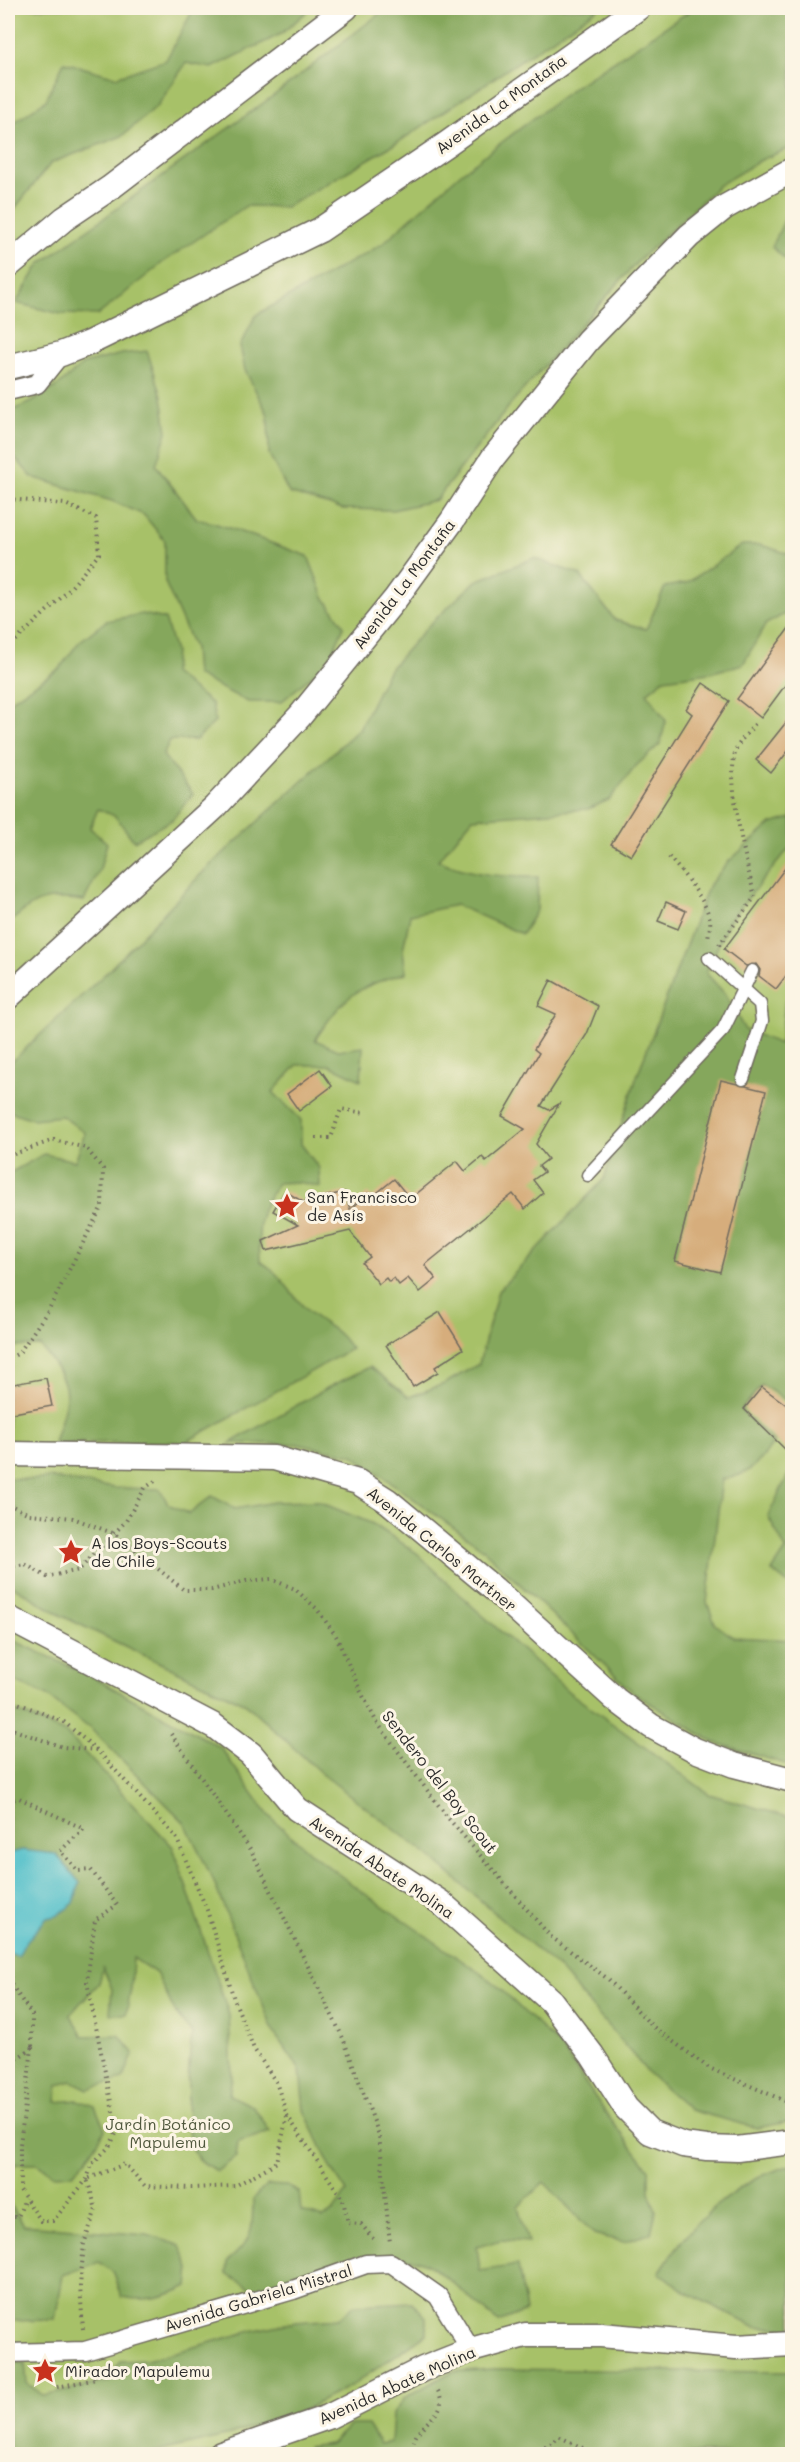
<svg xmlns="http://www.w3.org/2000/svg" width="800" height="2462" viewBox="0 0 800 2462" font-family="Mali,sans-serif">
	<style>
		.green { fill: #a7c167; stroke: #697649; stroke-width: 1.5 }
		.forest { fill: #85a75c; stroke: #586944; stroke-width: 1.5 }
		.water { fill: #53c0ca; stroke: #3f767a; stroke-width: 1.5 }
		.building { fill: #d6ad7c }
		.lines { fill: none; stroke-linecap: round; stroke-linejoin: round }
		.service-casing { stroke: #6f6a5e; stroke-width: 15 }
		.pedestrian-casing { stroke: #6f6a5e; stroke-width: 21 }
		.minor-casing { stroke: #6f6a5e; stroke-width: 27 }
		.path { stroke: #6f6a5e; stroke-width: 4; stroke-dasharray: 1.5 4.5; stroke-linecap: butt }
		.service { stroke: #fff; stroke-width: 12 }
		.pedestrian { stroke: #fff; stroke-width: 18 }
		.minor { stroke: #fff; stroke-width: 24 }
		.labels { text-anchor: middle; stroke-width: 6; stroke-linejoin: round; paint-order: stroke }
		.street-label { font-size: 16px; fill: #2b2b2b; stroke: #fcf5e5 }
		.poi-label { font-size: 16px; fill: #2b2b2b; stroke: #fcf5e5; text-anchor: start }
		.park-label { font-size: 16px; fill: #50583d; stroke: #fcf5e5 }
	</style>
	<rect width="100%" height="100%" fill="#fcf5e5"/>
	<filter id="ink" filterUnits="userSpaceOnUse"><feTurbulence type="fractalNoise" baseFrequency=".0167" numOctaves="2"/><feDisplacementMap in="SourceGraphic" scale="12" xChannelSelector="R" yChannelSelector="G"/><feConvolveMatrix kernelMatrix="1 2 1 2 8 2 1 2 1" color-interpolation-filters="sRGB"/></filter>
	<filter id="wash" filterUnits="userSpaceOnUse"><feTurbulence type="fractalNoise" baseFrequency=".008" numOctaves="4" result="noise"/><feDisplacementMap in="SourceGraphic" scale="24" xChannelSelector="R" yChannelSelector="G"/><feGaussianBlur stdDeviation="1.35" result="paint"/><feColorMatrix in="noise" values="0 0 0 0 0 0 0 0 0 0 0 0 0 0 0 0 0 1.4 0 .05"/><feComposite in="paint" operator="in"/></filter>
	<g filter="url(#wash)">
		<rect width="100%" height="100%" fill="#eddfbd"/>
		<rect class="green" x="8" y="8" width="784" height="2446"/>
		<g class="forest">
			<path d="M194,8H311L281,34L212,68L186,63L158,105L122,136L51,163L8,217V127L46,100L64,62L116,77L166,60Z"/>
			<path d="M387,8H599L400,141L286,207L246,206L162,263L98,315L61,314L16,303L40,264L273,96Z"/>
			<path d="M694,8H792V147L761,160L719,185L640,259L514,400L436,500L393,510L343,509L289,493L269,454L268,415L245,370L240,346L256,315L381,245L460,174L576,86Z"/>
			<path d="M792,210V265L772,247L788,212Z"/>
			<path d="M147,351L162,396L167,432L156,465L197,519C235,527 270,544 308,556L324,597L344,626L329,661L281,702H248L196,675L194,648L165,582V541L144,515L112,501L32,477L8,450V412L32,402L59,385L83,364L122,354Z"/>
			<path d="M742,545H761L792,555V610L766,624L743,664L709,673L664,679L647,693L666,721L660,744L636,766L609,800L588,809L473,818L438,860C469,875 503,877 538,877L537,910L522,934L456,905L410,915L403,950L406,973C356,986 343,997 315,1040L338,1050L363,1047L361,1080L329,1065H297L273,1092L301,1120V1144L319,1168L320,1187L298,1182L278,1183C257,1213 258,1225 260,1261C282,1274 291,1296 309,1312C328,1329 335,1325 351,1349L186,1442L54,1443C69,1392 75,1390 40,1346L8,1347V1174L44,1154L75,1161L85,1133L62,1116L33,1119L8,1111V1065L108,971L207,868L359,729L388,671L428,626L476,581L534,558L580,575L615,620L646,629L665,587L687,583Z"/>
			<path d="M142,614L165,619L175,652L173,673L212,704L215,722L196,740H170L163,755L193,794L172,820L134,841L115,816L98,809L90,828L107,843L100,869L84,901C44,896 38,898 8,924V702L59,669L79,642L106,621Z"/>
			<path d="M792,818V845L729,921L706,973L725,994L745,1030L780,1044L785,1001L792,990V1398L789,1402L762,1385L741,1410L774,1442C760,1463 748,1477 722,1479L707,1602L715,1624L733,1637L792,1640V1766L713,1742L634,1693L483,1549L353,1455L297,1444L230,1443L329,1387L370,1367L409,1397L444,1384L479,1364L498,1291L604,1179L637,1076L708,887L728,862L771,824Z"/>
			<path d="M792,1467V1587L772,1571L786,1550L768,1516Z"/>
			<path d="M8,1478L31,1480L50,1478L115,1488L160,1489L168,1504L189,1514L212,1496L235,1509L274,1502L317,1501L373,1524L417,1553L472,1606L569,1692L709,1794L792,1818V2121L757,2128L690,2110L649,2074L559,1969L433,1859L321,1773L246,1704L62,1616L8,1583Z"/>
			<path d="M8,1638L87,1674L220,1747L269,1816L313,1855L361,1891L493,1982L560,2046L608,2116L649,2169V2192L656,2211L651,2233L624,2242L594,2234L544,2182L518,2207L528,2242L501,2240L477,2247L480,2271L518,2265L526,2311L499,2322C474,2304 452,2278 424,2263C392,2246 295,2283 260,2293L227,2274L228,2261C254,2238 252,2233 253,2199L267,2185L287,2186L299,2192L301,2211L323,2218L332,2212L347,2192L330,2166L304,2110L300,2070L274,2033L213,1880L185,1823L92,1730L44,1694L8,1679Z"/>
			<path d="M8,1708L66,1733L173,1847L229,2015L232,2077L229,2095L253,2106L270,2132L238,2142L236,2157L217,2171C207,2166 194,2158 191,2146C184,2124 189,2058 192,2034L176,2014L156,1973L133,1958L131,1989L126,2014H110L112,1989L103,1968L99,1983L70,2014L83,2036L119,2035L134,2053L123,2079L88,2089L72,2081L58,2085L56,2102L78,2100L95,2106L105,2130L89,2156L73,2174L54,2175L37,2164H15L8,2188Z"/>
			<path d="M792,2165V2328L754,2327L688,2293L659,2273C689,2224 736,2180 792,2165Z"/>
			<path d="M8,2201L24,2225L147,2235L180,2245L190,2269L188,2286C166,2297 147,2302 122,2297L114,2273L99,2262L63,2275L55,2320L8,2321Z"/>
			<path d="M412,2302L426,2317V2334L354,2384L304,2410L230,2435L147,2454H8V2363H25L27,2383L44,2396L109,2381L120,2361L147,2360L255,2330L295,2322L338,2319L355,2305Z"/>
			<path d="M493,2369L792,2372V2454H310L308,2447L330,2444L351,2425H368L380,2444L391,2442L393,2414L404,2398L451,2372Z"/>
		</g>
		<path class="water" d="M22,1850L56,1854L80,1883L74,1903L57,1916L47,1918L25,1943L18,1956L8,1953V1854Z"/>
		<g id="blocks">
			<g class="building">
				<path d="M792,624V676L761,718L737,699Z"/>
				<path d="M703,683L729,701L631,856L611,844L692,714L686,709Z"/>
				<path d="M792,715V746L771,773L756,760Z"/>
				<path d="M792,859V968L776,989L759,976L760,970L756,964L746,966L724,949Z"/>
				<path d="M666,902L686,911L678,929L658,921Z"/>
				<path d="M551,980L598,1006L587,1034L541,1106L549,1110L559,1104L536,1144L548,1159L539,1166L544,1172L533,1180L543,1193L525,1209L513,1194L425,1265L436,1279L420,1292L408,1278L399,1285L394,1278L389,1282L386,1278L379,1284L362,1263L370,1257L350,1231L266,1251L263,1241L298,1225L273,1211L285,1191L303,1202L345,1192L350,1209L368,1193L372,1197L394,1179L410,1199L457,1161L465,1171L482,1157L486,1161L525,1129L502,1116L539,1053L534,1049L556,1014L538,1006Z"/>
				<path d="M320,1069L332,1086L299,1111L287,1094Z"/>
				<path d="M721,1080L766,1091L720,1272L675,1261Z"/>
				<path d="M440,1312L463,1349L435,1367L438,1372L413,1387L386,1345Z"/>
				<path d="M46,1378L52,1406L8,1414V1385Z"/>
				<path d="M762,1387L792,1409V1456L744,1409Z"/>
			</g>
		</g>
	</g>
	<g filter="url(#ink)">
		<use href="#blocks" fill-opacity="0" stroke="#6f6a5e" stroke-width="1.5"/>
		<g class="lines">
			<g class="service-casing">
				<g id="service">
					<path d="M709,958L760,1004L762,1021L743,1079"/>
					<path d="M588,1175L723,1030L752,971"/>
				</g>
			</g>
			<g class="pedestrian-casing">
				<g id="pedestrian">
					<path d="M8,391L37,384L61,354"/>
					<path d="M8,2353L85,2351L293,2290L366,2264L391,2263L438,2296L471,2350"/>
				</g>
			</g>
			<g class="minor-casing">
				<g id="minor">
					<path d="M8,266L64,219L110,188L346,8"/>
					<path d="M8,367L61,354L89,343L320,230L448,143L638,8"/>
					<path d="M8,997L215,807L300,716L396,598L452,521L493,458L588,340L689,236L725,207L792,170"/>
					<path d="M8,1454L274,1458L358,1482L388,1501L494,1589L615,1699L651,1726L695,1750L734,1765L792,1780"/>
					<path d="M8,1618L214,1726L251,1754L297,1809L440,1902L551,2001L592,2055L626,2108L650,2132L683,2145L707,2148L737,2149L792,2142"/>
					<path d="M221,2454L328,2417L423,2369L471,2350L525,2335H601L736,2347L792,2344"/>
				</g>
			</g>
			<g class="path">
				<path d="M8,499L65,504L96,518L99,554L67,592L8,648"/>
				<path d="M669,857C681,871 708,902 710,921C711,926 708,934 708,940"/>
				<path d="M719,945L755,897C747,867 725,778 736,750C739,741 749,732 755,724"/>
				<path d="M316,1138H331L341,1109L365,1113"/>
				<path d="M8,1156L54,1140L86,1148L103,1169L102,1206L49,1309L19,1353L8,1359"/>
				<path d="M8,1504L29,1514L73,1518L115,1534L184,1590H212L246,1581L271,1579L295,1589L317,1609L336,1636L360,1690L376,1721L397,1750L448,1818L550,1936L608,1979L652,2026L709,2068L792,2104"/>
				<path d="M8,1567L25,1564L47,1577L79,1570L126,1521L145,1488L155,1481"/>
				<path d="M8,1699L64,1722L97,1750L176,1837L207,1910L234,1999L254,2049L276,2082L287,2115L343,2200L348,2223L361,2224L375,2241"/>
				<path d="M8,1732L14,1730L62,1747L97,1750"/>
				<path d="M171,1734L251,1850L343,2038L379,2135L390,2243"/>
				<path d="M8,1801L19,1798L84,1829L60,1851L78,1871L91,1870L117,1905L95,1920L87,1982L117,2132L109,2147L92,2164L87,2179L53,2221H41L20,2190V2145L32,2048L13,2061L8,2062"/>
				<path d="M8,1980L32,2015V2048"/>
				<path d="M8,2217H18L25,2198"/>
				<path d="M83,2329L80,2286L84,2244L96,2209L87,2179L125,2164L145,2186L191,2188L235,2186L277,2162L287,2116"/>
				<path d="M57,2387L96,2379L93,2371"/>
				<path d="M411,2454C413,2449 413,2441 416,2436C424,2419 451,2413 437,2389"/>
				<path d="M535,2454L560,2437L595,2454"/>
			</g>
			<use href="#service" class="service"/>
			<use href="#pedestrian" class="pedestrian"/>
			<use href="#minor" class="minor"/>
		</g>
	</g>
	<defs>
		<g id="sight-bare" transform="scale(2.07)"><path d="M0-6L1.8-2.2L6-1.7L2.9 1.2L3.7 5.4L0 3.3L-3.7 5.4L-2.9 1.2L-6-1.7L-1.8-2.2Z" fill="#c8321e" stroke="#fcf5e5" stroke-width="2.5" paint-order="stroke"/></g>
	</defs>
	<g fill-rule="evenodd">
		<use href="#sight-bare" x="287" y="1206"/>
		<use href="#sight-bare" x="71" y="1552"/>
		<use href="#sight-bare" x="45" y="2371"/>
	</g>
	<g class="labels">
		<g class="street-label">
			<text transform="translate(501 104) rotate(-36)" y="6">Avenida La Montaña</text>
			<text transform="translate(404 584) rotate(-53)" y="6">Avenida La Montaña</text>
			<text transform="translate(442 1549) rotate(39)" y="6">Avenida Carlos Martner</text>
			<text transform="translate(440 1782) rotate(52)" y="6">Sendero del Boy Scout</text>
			<text transform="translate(382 1867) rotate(34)" y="6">Avenida Abate Molina</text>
			<text transform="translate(258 2298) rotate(-17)" y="6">Avenida Gabriela Mistral</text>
			<text transform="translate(397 2385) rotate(-24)" y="6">Avenida Abate Molina</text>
		</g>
		<g class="poi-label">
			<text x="307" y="1203">San Francisco<tspan x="307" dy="18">de Asís</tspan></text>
			<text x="91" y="1549">A los Boys-Scouts<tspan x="91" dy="18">de Chile</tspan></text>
			<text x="65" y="2377">Mirador Mapulemu</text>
		</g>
		<g class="park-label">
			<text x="168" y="2130">Jardín Botánico<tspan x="168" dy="18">Mapulemu</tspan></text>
		</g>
	</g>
	<rect width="800" height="2462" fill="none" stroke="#fcf5e5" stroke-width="30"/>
</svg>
